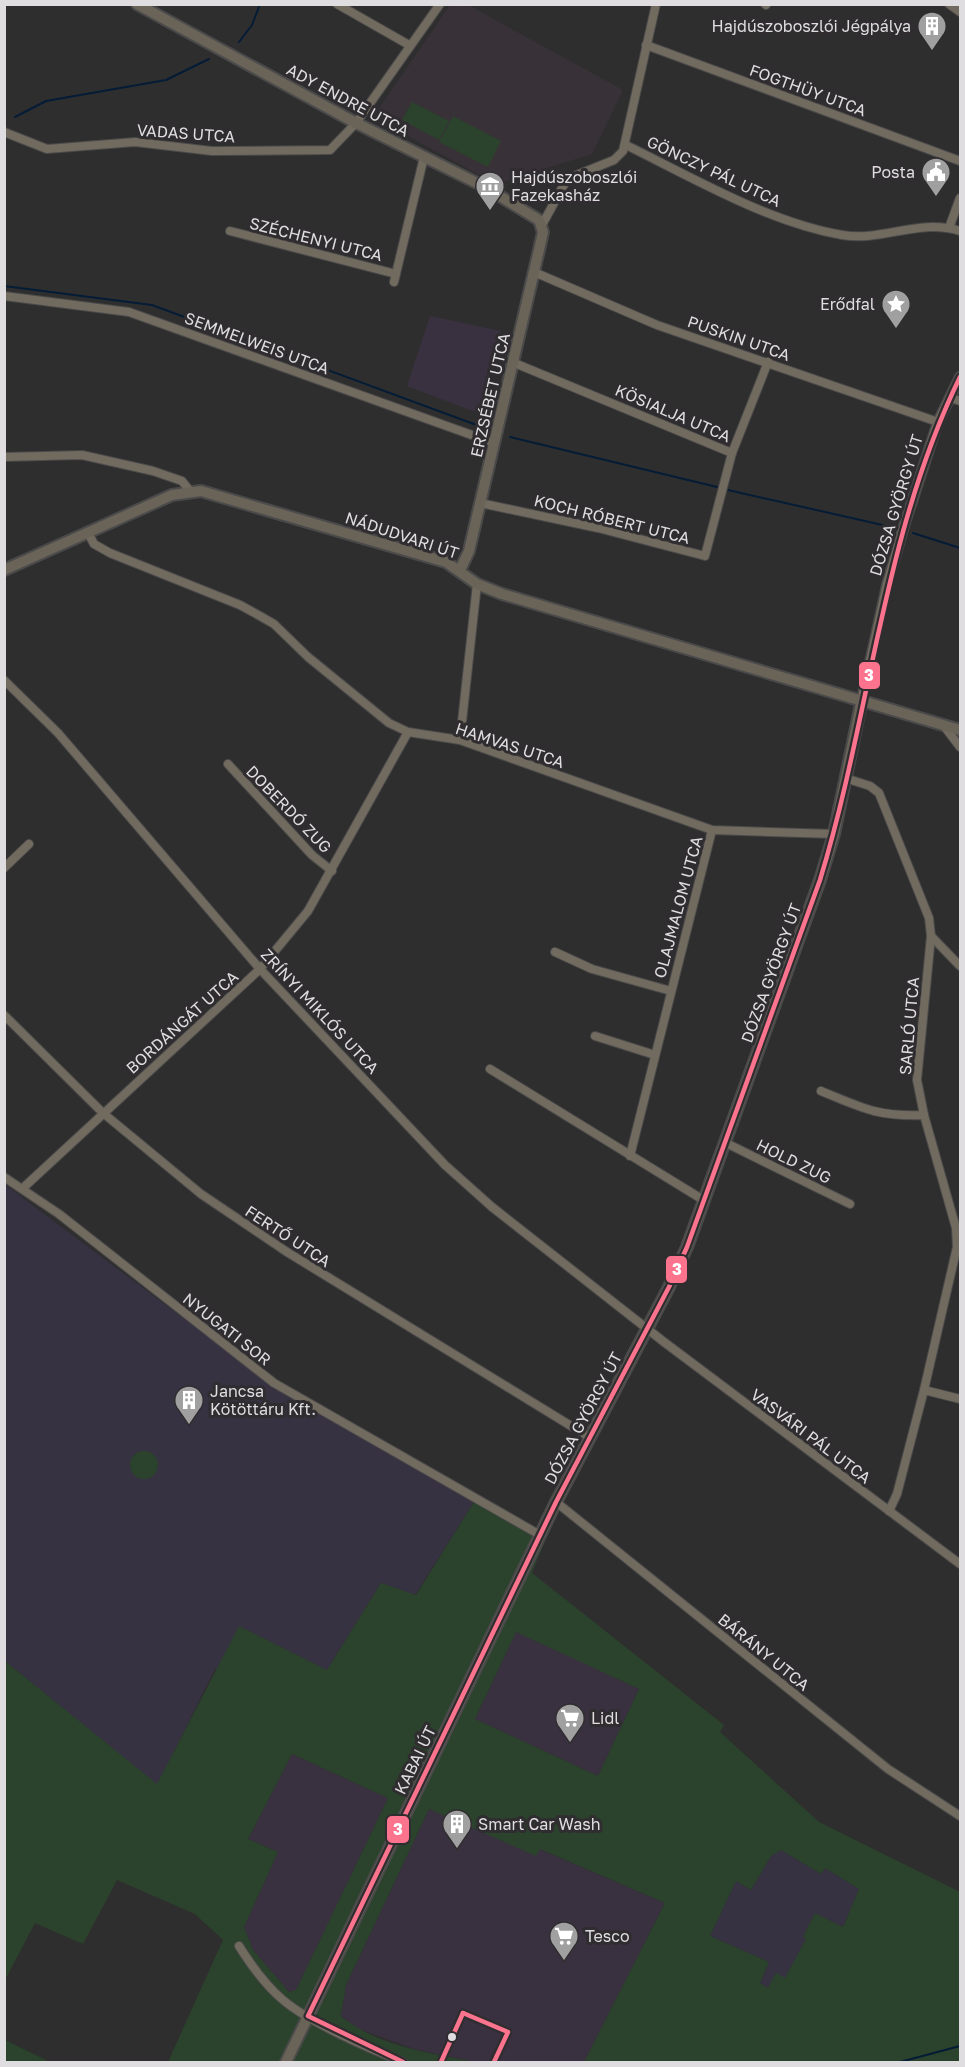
<svg xmlns="http://www.w3.org/2000/svg" width="965" height="2067" viewBox="0 0 965 2067" font-family="'Golos Text',sans-serif">
	<style>
		.commercial { fill: #39313f }
		.industrial { fill: #363241 }
		.built { fill: #383138 }
		.green { fill: #2b432c; fill-rule: evenodd }
		.lines { fill: none; stroke-linecap: round; stroke-linejoin: round }
		.stream { stroke: #041c35; stroke-width: 2 }
		.minor-casing { stroke: #4b4a4b; stroke-width: 10 }
		.tertiary-casing { stroke: #4b4a4b; stroke-width: 12 }
		.secondary-casing { stroke: #4b4a4b; stroke-width: 14 }
		.minor { stroke: #716a5e; stroke-width: 8 }
		.tertiary { stroke: #716a5e; stroke-width: 9 }
		.secondary { stroke: #696358; stroke-width: 10 }
		.bus-1-casing { stroke: #302d30; stroke-width: 9 }
		.bus-1 { stroke: #fc738d; stroke-width: 4.5 }
		.bus-dot { fill: #dfdddf; stroke: #302d30; stroke-width: 2 }
		.labels { text-anchor: middle; stroke-width: 6; stroke-linejoin: round; paint-order: stroke }
		.poi-label { font-size: 16px; fill: #dfdddf; stroke: #302d30; text-anchor: start }
		.street-label { font-size: 16px; fill: #dfdddf; stroke: #302d30 }
		.line-badge { stroke: #302d30; stroke-width: 2 }
		.badge-label { font-size: 16px; text-anchor: middle; font-weight: bold; fill: #fff }
	</style>
	<rect width="100%" height="100%" fill="#2f2e2f"/>
	<g class="commercial">
		<path d="M430,316L501,331L483,415L407,386Z"/>
		<path d="M516,1631L639,1689L598,1776L475,1719Z"/>
		<path d="M292,1754L388,1798L296,1991L289,1992L253,1950L244,1927L278,1852L248,1839Z"/>
		<path d="M429,1809L536,1855L539,1849L665,1903L584,2062H475L414,2049L356,2028L341,2016L346,1985Z"/>
	</g>
	<g class="industrial">
		<path d="M4,1184L286,1395L474,1502L415,1595L381,1583L327,1670L215,1669L157,1785L5,1661Z"/>
		<path d="M781,1850L821,1874L825,1868L859,1889L843,1927L815,1913L803,1937L806,1939L785,1979L768,1988L760,1984L769,1962L710,1936L736,1881L751,1890L771,1856Z"/>
	</g>
	<path class="built" d="M450,5H468L623,90L592,154L496,184L373,117Z"/>
	<g class="green">
		<path d="M412,102L449,121L439,140L402,120Z"/>
		<path d="M453,116L501,141L488,167L439,142Z"/>
		<circle cx="144" cy="1465" r="14"/>
		<path d="M474,1502L544,1543L532,1573L724,1725L720,1732L819,1822L960,1892V2062H584L665,1903L540,1849L536,1856L429,1809L346,1985L341,2016C377,2046 430,2053 475,2062H168L223,1940L195,1914L117,1880L83,1944L35,1923L5,1980V1661L157,1784L239,1626L327,1670L381,1583L416,1595ZM516,1632L639,1689L598,1776L475,1719ZM292,1754L388,1798L296,1990L289,1992L253,1950L244,1927L278,1852L248,1839ZM781,1850L821,1874L825,1868L859,1889L843,1927L815,1913L803,1937L806,1939L785,1978L776,1973L768,1988L760,1983L769,1962L710,1936L736,1881L751,1890L771,1856Z"/>
		<path d="M5,2040L50,2062H5Z"/>
	</g>
	<g class="lines">
		<g class="stream">
			<path d="M239,42L252,25L260,4"/>
			<path d="M15,117L46,101L166,80L209,59"/>
			<path d="M4,286L152,305L490,430"/>
			<path d="M510,437L717,487"/>
			<path d="M728,490L887,526"/>
			<path d="M913,533L960,548"/>
			<path d="M900,2062L960,2046"/>
		</g>
		<g class="minor-casing">
			<g id="minor">
				<path d="M337,4L409,45"/>
				<path d="M765,4L766,5"/>
				<path d="M949,4L960,12"/>
				<path d="M646,45L960,161"/>
				<path d="M4,132L47,149L135,142L212,151L330,150L356,123L440,4"/>
				<path d="M626,145C693,178 768,222 842,235C883,242 918,218 960,231"/>
				<path d="M542,225L567,179L614,160L623,151L656,4"/>
				<path d="M949,228L960,198"/>
				<path d="M230,231L396,274"/>
				<path d="M534,272L657,325L938,422"/>
				<path d="M394,282L424,157"/>
				<path d="M4,296L129,312L494,443"/>
				<path d="M512,362L732,453"/>
				<path d="M951,398L960,401"/>
				<path d="M4,457L82,455L153,471L182,481L190,491"/>
				<path d="M480,503L598,528L705,556L732,453L768,362"/>
				<path d="M88,533L94,544L110,553L240,605L260,616L274,624L308,657L389,723L408,732L460,740L712,830L834,834"/>
				<path d="M4,680L58,733L260,969L445,1165L492,1207L664,1342L960,1564"/>
				<path d="M944,726L960,747"/>
				<path d="M460,740L477,584"/>
				<path d="M228,764L312,855L332,871"/>
				<path d="M845,778L870,786L879,793L929,918L931,936L917,1080L924,1115L956,1228L957,1247L924,1390L897,1494L889,1511"/>
				<path d="M4,868L29,844"/>
				<path d="M931,936L960,966"/>
				<path d="M555,952L592,969L671,991"/>
				<path d="M4,1015L103,1113L201,1194L287,1252L589,1437"/>
				<path d="M595,1036L655,1055"/>
				<path d="M490,1069L705,1201"/>
				<path d="M821,1091C862,1108 878,1117 924,1115"/>
				<path d="M726,1143L850,1204"/>
				<path d="M630,1156L712,830"/>
				<path d="M4,1177L59,1214L274,1383L540,1535"/>
				<path d="M23,1188L260,969L308,911L408,732"/>
				<path d="M924,1390L960,1399"/>
				<path d="M556,1502L888,1769L960,1816"/>
				<path d="M239,1946C251,1965 265,1985 283,2000C310,2023 370,2049 403,2062"/>
			</g>
		</g>
		<g class="tertiary-casing">
			<path id="tertiary" d="M862,699L887,585L904,526L938,422L960,377"/>
		</g>
		<g class="secondary-casing">
			<g id="secondary">
				<path d="M137,4L356,123L485,187L539,220L543,232L539,250L469,551L460,570"/>
				<path d="M4,570L172,495L201,491L446,562L477,584L502,594L960,730"/>
				<path d="M286,2062L556,1502L669,1287L687,1247L820,880L834,834L862,699"/>
			</g>
		</g>
		<use href="#minor" class="minor"/>
		<use href="#tertiary" class="tertiary"/>
		<use href="#secondary" class="secondary"/>
		<g class="bus-1-casing">
			<g id="bus-1">
				<path d="M463,2013L508,2032L494,2062"/>
				<path d="M403,2062L308,2016L556,1502L669,1287L687,1247L820,880C871,713 882,537 960,377"/>
				<path d="M441,2062L463,2013"/>
			</g>
		</g>
		<use href="#bus-1" class="bus-1"/>
	</g>
	<defs>
		<g id="building-pin" transform="scale(1.5)"><path d="M0 17L-7.5 6A9.5 9.5 0 1 1 7.5 6Z" fill="#a1a0a1" stroke="#302d30"/><path d="M-4-6H4V6H1V3H-1V6H-4ZM-2.5-4.3h1.7v1.8h-1.7ZM.8-4.3h1.7v1.8H.8ZM-2.5-1h1.7V.8h-1.7ZM.8-1h1.7V.8H.8Z" fill="#fff"/></g>
		<g id="civic-pin" transform="scale(1.5)"><path d="M0 17L-7.5 6A9.5 9.5 0 1 1 7.5 6Z" fill="#a1a0a1" stroke="#302d30"/><path d="M-.6-6.5H3V-4.5H.6V-3L4-1V1h2V6H-6V1h2V-1L-.6-3ZM-1.2 2.5V6h2.4V2.5Z" fill="#fff"/></g>
		<g id="museum-pin" transform="scale(1.5)"><path d="M0 17L-7.5 6A9.5 9.5 0 1 1 7.5 6Z" fill="#a1a0a1" stroke="#302d30"/><path d="M0-6L6-3V-2H-6V-3ZM-5-1h2V3h-2ZM-1-1h2V3h-2ZM3-1h2V3H3ZM-6 4H6V6H-6Z" fill="#fff"/></g>
		<g id="sight-pin" transform="scale(1.5)"><path d="M0 17L-7.5 6A9.5 9.5 0 1 1 7.5 6Z" fill="#a1a0a1" stroke="#302d30"/><path d="M0-6L1.8-2.2L6-1.7L2.9 1.2L3.7 5.4L0 3.3L-3.7 5.4L-2.9 1.2L-6-1.7L-1.8-2.2Z" fill="#fff"/></g>
		<g id="supermarket-pin" transform="scale(1.5)"><path d="M0 17L-7.5 6A9.5 9.5 0 1 1 7.5 6Z" fill="#a1a0a1" stroke="#302d30"/><path d="M-6-5.5h2.5l.6 2H6L4.5 2H-2.5L-4.4-4H-6ZM-1.5 3.2a1.3 1.3 0 1 0 .1 0ZM3 3.2a1.3 1.3 0 1 0 .1 0Z" fill="#fff"/></g>
	</defs>
	<g fill-rule="evenodd">
		<use href="#building-pin" x="932" y="26"/>
		<use href="#civic-pin" x="936" y="172"/>
		<use href="#museum-pin" x="490" y="186"/>
		<use href="#sight-pin" x="896" y="304"/>
		<use href="#building-pin" x="189" y="1400"/>
		<use href="#supermarket-pin" x="570" y="1718"/>
		<use href="#building-pin" x="457" y="1824"/>
		<use href="#supermarket-pin" x="564" y="1936"/>
	</g>
	<circle class="bus-dot" cx="452" cy="2037" r="5"/>
	<g class="labels">
		<g class="poi-label">
			<text x="911" y="32" text-anchor="end">Hajdúszoboszlói Jégpálya</text>
			<text x="915" y="178" text-anchor="end">Posta</text>
			<text x="511" y="183">Hajdúszoboszlói<tspan x="511" dy="18">Fazekasház</tspan></text>
			<text x="875" y="310" text-anchor="end">Erődfal</text>
			<text x="210" y="1397">Jancsa<tspan x="210" dy="18">Kötöttáru Kft.</tspan></text>
			<text x="591" y="1724">Lidl</text>
			<text x="478" y="1830">Smart Car Wash</text>
			<text x="585" y="1942">Tesco</text>
		</g>
		<g class="street-label">
			<text transform="translate(808 90) rotate(20)" y="6">FOGTHÜY UTCA</text>
			<text transform="translate(348 100) rotate(28)" y="6">ADY ENDRE UTCA</text>
			<text transform="translate(186 133) rotate(4)" y="6">VADAS UTCA</text>
			<text transform="translate(714 171) rotate(25)" y="6">GÖNCZY PÁL UTCA</text>
			<text transform="translate(316 239) rotate(14)" y="6">SZÉCHENYI UTCA</text>
			<text transform="translate(739 338) rotate(19)" y="6">PUSKIN UTCA</text>
			<text transform="translate(257 343) rotate(20)" y="6">SEMMELWEIS UTCA</text>
			<text transform="translate(490 395) rotate(-77)" y="6">ERZSÉBET UTCA</text>
			<text transform="translate(673 413) rotate(23)" y="6">KÖSIALJA UTCA</text>
			<text transform="translate(896 505) rotate(-73)" y="6">DÓZSA GYÖRGY ÚT</text>
			<text transform="translate(612 519) rotate(14)" y="6">KOCH RÓBERT UTCA</text>
			<text transform="translate(402 535) rotate(18)" y="6">NÁDUDVARI ÚT</text>
			<text transform="translate(510 745) rotate(18)" y="6">HAMVAS UTCA</text>
			<text transform="translate(289 809) rotate(46)" y="6">DOBERDÓ ZUG</text>
			<text transform="translate(678 907) rotate(-75)" y="6">OLAJMALOM UTCA</text>
			<text transform="translate(771 973) rotate(-70)" y="6">DÓZSA GYÖRGY ÚT</text>
			<text transform="translate(320 1011) rotate(47)" y="6">ZRÍNYI MIKLÓS UTCA</text>
			<text transform="translate(182 1022) rotate(-42)" y="6">BORDÁNGÁT UTCA</text>
			<text transform="translate(909 1026) rotate(-85)" y="6">SARLÓ UTCA</text>
			<text transform="translate(794 1161) rotate(26)" y="6">HOLD ZUG</text>
			<text transform="translate(288 1236) rotate(33)" y="6">FERTŐ UTCA</text>
			<text transform="translate(227 1329) rotate(38)" y="6">NYUGATI SOR</text>
			<text transform="translate(583 1418) rotate(-62)" y="6">DÓZSA GYÖRGY ÚT</text>
			<text transform="translate(811 1436) rotate(37)" y="6">VASVÁRI PÁL UTCA</text>
			<text transform="translate(764 1652) rotate(39)" y="6">BÁRÁNY UTCA</text>
			<text transform="translate(415 1760) rotate(-64)" y="6">KABAI ÚT</text>
		</g>
	</g>
	<g class="line-badge">
		<rect x="858" y="661" width="23" height="29" rx="6" fill="#fc738d"/>
		<rect x="665" y="1255" width="23" height="29" rx="6" fill="#fc738d"/>
		<rect x="386" y="1815" width="24" height="29" rx="6" fill="#fc738d"/>
	</g>
	<g class="badge-label">
		<text x="869" y="681">3</text>
		<text x="677" y="1275">3</text>
		<text x="398" y="1835">3</text>
	</g>
	<rect width="965" height="2067" fill="none" stroke="#dfdddf" stroke-width="12"/>
</svg>
